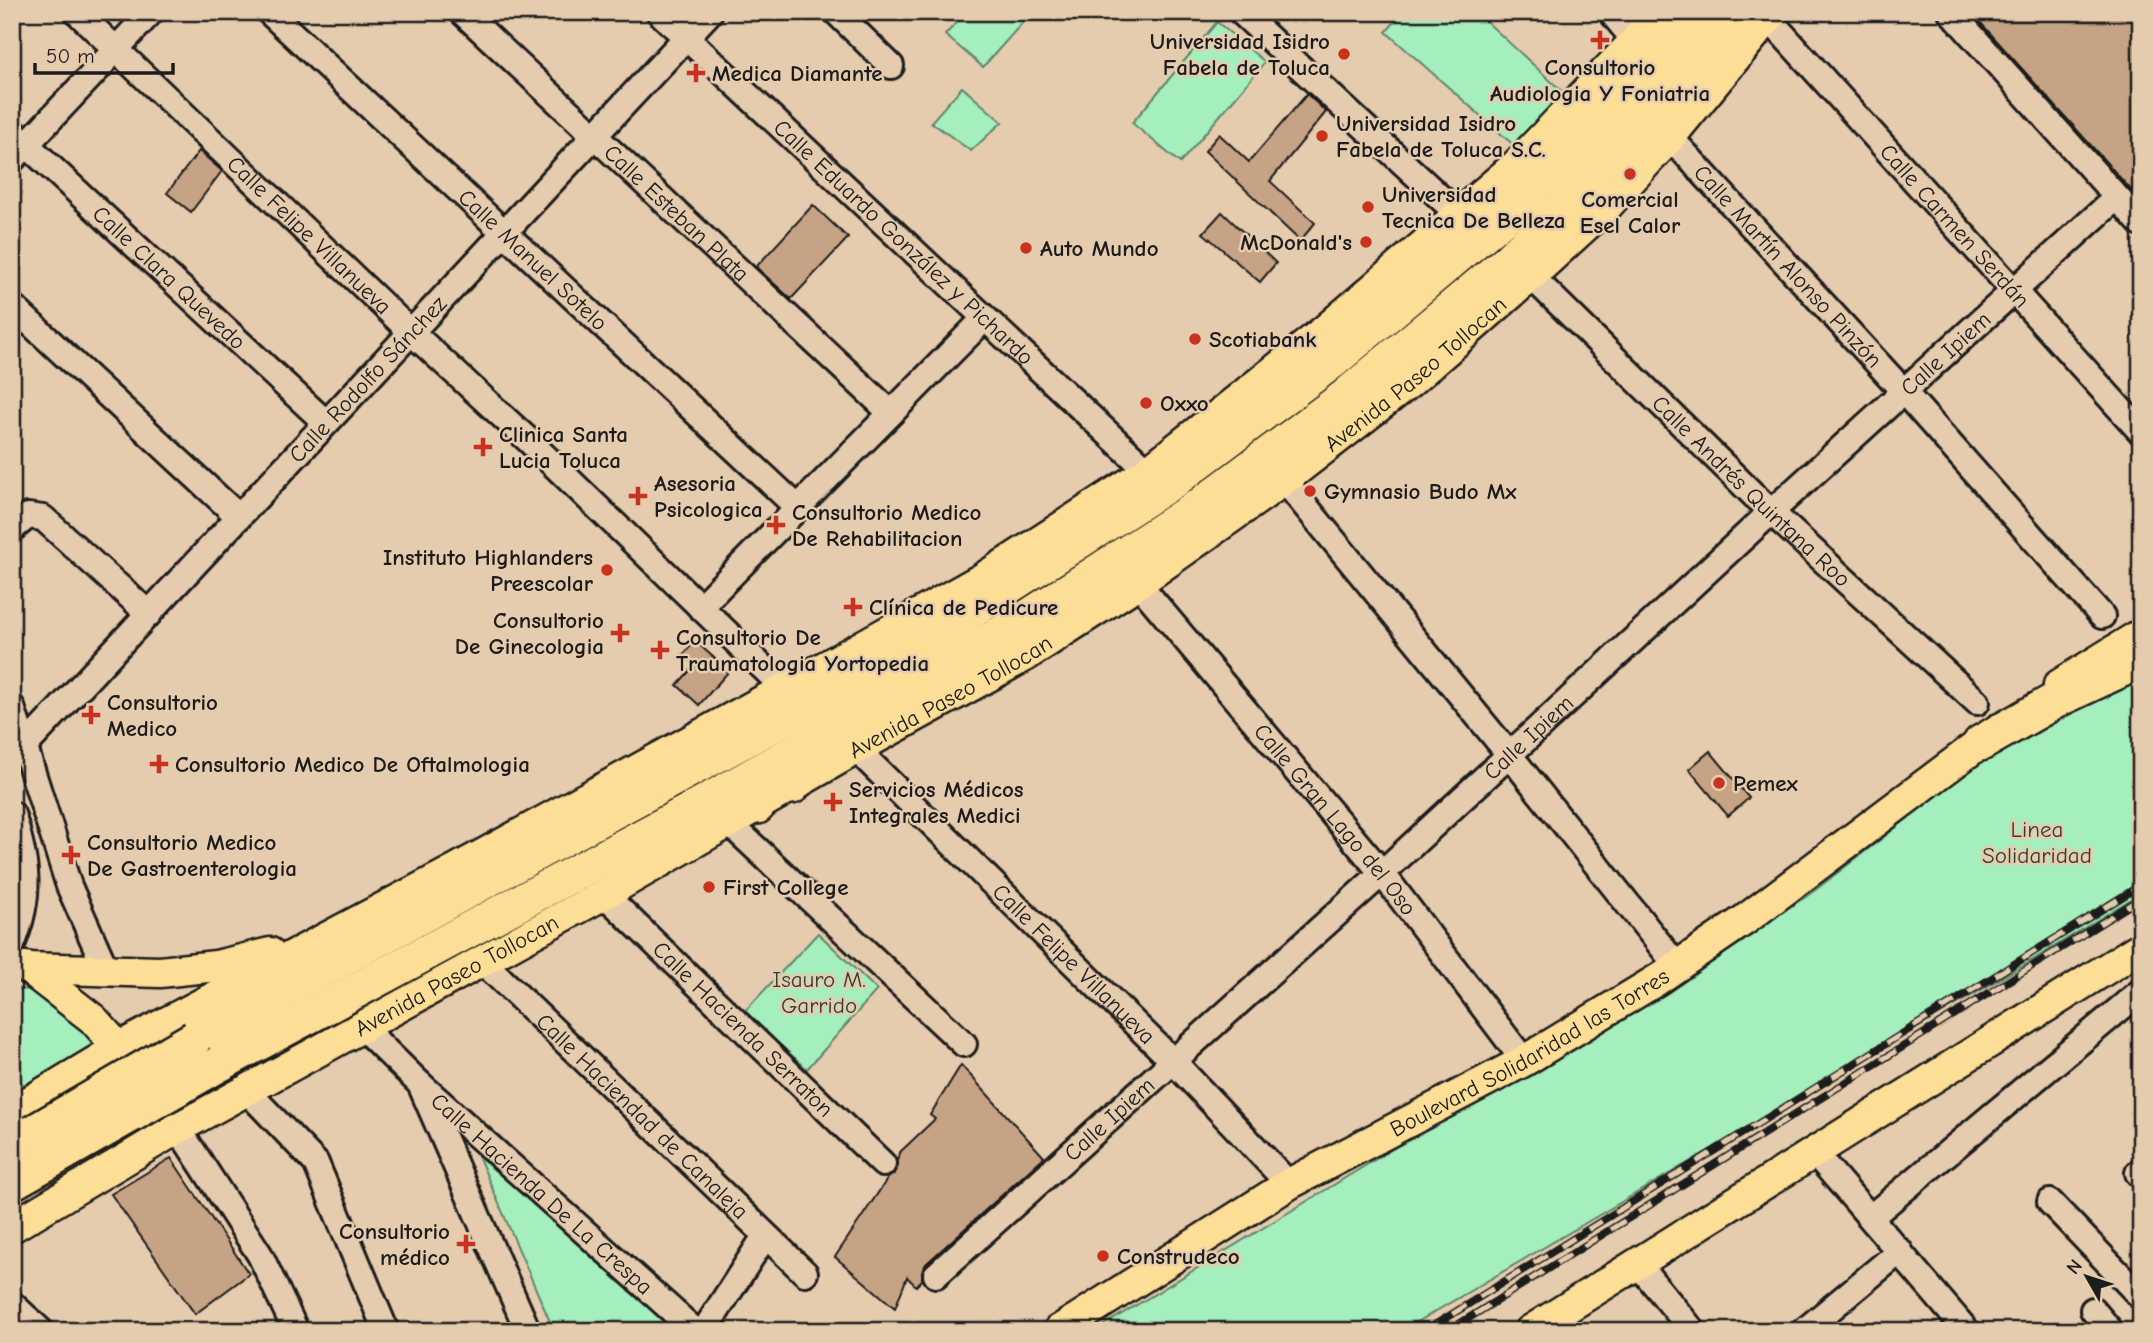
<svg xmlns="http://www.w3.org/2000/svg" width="2153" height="1343" viewBox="0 0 2153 1343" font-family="'Comic Neue',sans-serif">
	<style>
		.green { fill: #a5eebd; stroke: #60856c; stroke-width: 2 }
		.building { fill: #c7a385; stroke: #1c1c1c; stroke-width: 2 }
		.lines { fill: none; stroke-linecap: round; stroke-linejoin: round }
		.minor-casing { stroke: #1c1c1c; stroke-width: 30 }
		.major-casing { stroke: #1c1c1c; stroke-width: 35 }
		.highway-casing { stroke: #1c1c1c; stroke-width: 40 }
		.minor { stroke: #e6ccae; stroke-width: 24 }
		.major { stroke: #fdde96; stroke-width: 30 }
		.highway { stroke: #fdde96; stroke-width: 35 }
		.rail-casing { stroke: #1c1c1c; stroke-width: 8 }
		.rail { stroke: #e6ccae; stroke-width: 5; stroke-dasharray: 16; stroke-linecap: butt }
		.highway-bridge-casing { stroke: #1c1c1c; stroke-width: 40; stroke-linecap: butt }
		.highway-bridge { stroke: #fdde96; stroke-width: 35 }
		.poi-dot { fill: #c8321e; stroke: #e6ccae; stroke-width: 2.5 }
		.labels { text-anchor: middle; stroke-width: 5; stroke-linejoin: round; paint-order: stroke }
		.poi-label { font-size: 23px; font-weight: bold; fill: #1c1c1c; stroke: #e6ccae; text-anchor: start }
		.street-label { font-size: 23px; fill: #1c1c1c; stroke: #e6ccae }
		.park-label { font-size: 23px; fill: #313c34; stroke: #e6ccae }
	</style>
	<rect width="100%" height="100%" fill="#e6ccae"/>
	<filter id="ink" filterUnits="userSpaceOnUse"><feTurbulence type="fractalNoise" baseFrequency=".0143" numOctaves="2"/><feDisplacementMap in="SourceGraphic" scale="14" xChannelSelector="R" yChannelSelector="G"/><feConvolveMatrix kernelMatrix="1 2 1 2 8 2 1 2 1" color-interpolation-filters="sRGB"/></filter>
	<g filter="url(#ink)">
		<g class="green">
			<path d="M966,12H1032L983,67L945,35Z"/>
			<path d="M1403,12H1476L1566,95L1517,148L1386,32Z"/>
			<path d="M1217,22L1265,62L1180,163L1132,123Z"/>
			<path d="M962,87L1002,122L971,151L931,122Z"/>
			<path d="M2141,677V893L2034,959L1402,1331H1094L1809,895L1996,750L2087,700Z"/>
			<path d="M818,933L877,990L807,1069L744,1012Z"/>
			<path d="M12,988L30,990L56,1002L94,1037L96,1056L38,1089L12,1080Z"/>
			<path d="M477,1153L678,1331H554Z"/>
		</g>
		<g class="building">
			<path d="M1971,12H2141V201Z"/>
			<path d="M1307,94L1326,112L1270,181L1315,223L1300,241L1205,151L1219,134L1249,162Z"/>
			<path d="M199,151L222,171L191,212L167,193Z"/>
			<path d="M813,205L848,238L791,299L756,267Z"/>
			<path d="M1222,212L1276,263L1260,282L1203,233Z"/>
			<path d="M695,641L729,671L699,705L677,685L695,665L683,655Z"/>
			<path d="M1710,751L1749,798L1728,816L1689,769Z"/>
			<path d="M961,1065L1044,1157L926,1264L922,1271V1280L916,1286L907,1277L895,1308L835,1257L888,1178L894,1174L899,1153L935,1119L930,1115Z"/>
			<path d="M171,1158L249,1274L195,1314L111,1194Z"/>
		</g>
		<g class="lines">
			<g class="minor-casing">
				<g id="minor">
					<path id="s1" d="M77,12L411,332L526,438L784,688"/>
					<path id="s2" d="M269,12L798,508"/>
					<path id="s3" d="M462,12L891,413"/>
					<path id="s4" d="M659,12L1148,471"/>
					<path d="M836,12L891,66"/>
					<path d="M1241,12L1460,216"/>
					<path d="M1611,12L1635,41"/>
					<path d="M1951,12L2141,224"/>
					<path id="s5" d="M1769,19L2141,432"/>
					<path id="s6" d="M12,131L326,423"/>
					<path id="s7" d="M1670,137L1904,392L2102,616"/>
					<path d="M12,160L151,12"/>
					<path id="s8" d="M1531,276L1771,512L1977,702"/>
					<path d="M12,306L239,517"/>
					<path d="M1284,480L1508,753L1677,966"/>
					<path d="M12,529L28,516L43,518L149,614"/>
					<path id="s9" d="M1138,583L1382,873L1524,1061"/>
					<path d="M700,607L984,319"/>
					<path d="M12,707L69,886L107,972"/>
					<path id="s10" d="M25,746L710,12"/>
					<path id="s11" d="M856,749L1172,1060L1289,1184"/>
					<path d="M12,814C28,864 32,896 12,945"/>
					<path d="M728,822L964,1044"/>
					<path id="s12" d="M604,894L883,1164"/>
					<path id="s13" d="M480,959L805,1273"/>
					<path d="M362,1027L420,1084L528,1331"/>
					<path id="s14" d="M420,1084L695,1331"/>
					<path d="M247,1091L316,1163L386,1331"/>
					<path d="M178,1128L260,1255L296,1331"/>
					<path d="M1814,1152L1967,1331"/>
					<path d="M2138,1173L2141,1170"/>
					<path d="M2050,1202L2141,1297"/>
					<path d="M1871,1217L2141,991"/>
					<path d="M1637,1263L1693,1331"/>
					<path id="s15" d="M936,1275L1382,873L1771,512L2116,198"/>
					<path d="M12,1304L41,1331"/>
					<path d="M2093,1310L2111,1331"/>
					<path d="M704,1331L765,1236"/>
					<path d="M1804,1331L1900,1251"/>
				</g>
			</g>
			<g class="major-casing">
				<g id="major">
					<path d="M2059,685L2141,634"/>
					<path d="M26,967L93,1019L131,1062"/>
					<path d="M26,968L160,972L216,966L270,953"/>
					<path d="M12,1112L120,1047L453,871L839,659L983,578L1148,471L1325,330L1516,165L1635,41L1657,12"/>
					<path id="s16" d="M12,1227L178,1128L604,894L856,749L1025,656L1138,583L1284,480L1409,383L1531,276L1605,208L1670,137L1773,12"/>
					<path id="s17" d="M1058,1331L1289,1184L1524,1061L1657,980L1746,919L1999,729"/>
					<path d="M1530,1331L2141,947"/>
				</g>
			</g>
			<g class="highway-casing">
				<g id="highway">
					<path d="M1981,743L2058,699L2141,660"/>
					<path d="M792,786L826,742"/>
					<path d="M700,810L757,806"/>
					<path d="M194,1039L906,652L1174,480L1331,362L1507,214L1576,149L1638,82L1693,12"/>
					<path d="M219,1064L690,811L837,728L1027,618L1201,505L1345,397L1508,261L1575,197L1644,120L1732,12"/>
					<path d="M12,1145L33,1133"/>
					<path d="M12,1182L51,1160"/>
				</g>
			</g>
			<use href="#minor" class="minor"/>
			<use href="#major" class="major"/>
			<use href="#highway" class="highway"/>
			<g class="rail-casing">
				<g id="rail">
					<path d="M1425,1331L2141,885"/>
					<path d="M1448,1331L2141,898"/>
				</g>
			</g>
			<use href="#rail" class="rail"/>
			<g class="highway-bridge-casing">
				<g id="highway-bridge">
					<path d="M33,1133L194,1039"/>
					<path d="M51,1160L219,1064"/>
				</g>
			</g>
			<use href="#highway-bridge" class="highway-bridge"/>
		</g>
	</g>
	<g class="poi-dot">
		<path d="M1596.5 29.5h7v7h7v7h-7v7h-7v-7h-7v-7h7z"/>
		<circle cx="1344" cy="54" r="7"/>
		<path d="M692.5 62.5h7v7h7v7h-7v7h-7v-7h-7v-7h7z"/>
		<circle cx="1322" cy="136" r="7"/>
		<circle cx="1630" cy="174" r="7"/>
		<circle cx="1368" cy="207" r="7"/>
		<circle cx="1366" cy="242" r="7"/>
		<circle cx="1026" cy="248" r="7"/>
		<circle cx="1195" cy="339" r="7"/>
		<circle cx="1146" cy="403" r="7"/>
		<path d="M479.5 436.5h7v7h7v7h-7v7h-7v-7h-7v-7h7z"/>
		<circle cx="1310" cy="491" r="7"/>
		<path d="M634.5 485.5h7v7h7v7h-7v7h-7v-7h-7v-7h7z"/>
		<path d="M772.5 514.5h7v7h7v7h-7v7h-7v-7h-7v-7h7z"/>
		<circle cx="607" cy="570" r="7"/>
		<path d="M849.5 596.5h7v7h7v7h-7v7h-7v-7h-7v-7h7z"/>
		<path d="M616.5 622.5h7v7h7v7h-7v7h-7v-7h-7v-7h7z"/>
		<path d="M656.5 639.5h7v7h7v7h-7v7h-7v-7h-7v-7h7z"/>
		<path d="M87.5 704.5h7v7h7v7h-7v7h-7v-7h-7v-7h7z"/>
		<path d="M155.5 753.5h7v7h7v7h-7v7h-7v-7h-7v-7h7z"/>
		<circle cx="1719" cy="783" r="7"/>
		<path d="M829.5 791.5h7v7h7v7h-7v7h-7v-7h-7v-7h7z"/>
		<path d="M67.5 844.5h7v7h7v7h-7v7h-7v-7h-7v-7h7z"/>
		<circle cx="709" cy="887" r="7"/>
		<path d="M462.5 1233.5h7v7h7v7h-7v7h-7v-7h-7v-7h7z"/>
		<circle cx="1103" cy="1256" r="7"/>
	</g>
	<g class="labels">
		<g class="poi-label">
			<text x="1330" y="49" text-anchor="end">Universidad Isidro<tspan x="1330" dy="26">Fabela de Toluca</tspan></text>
			<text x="1600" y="75" text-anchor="middle">Consultorio<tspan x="1600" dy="26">Audiologia Y Foniatria</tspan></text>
			<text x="712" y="81">Medica Diamante</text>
			<text x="1336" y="131">Universidad Isidro<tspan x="1336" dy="26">Fabela de Toluca S.C.</tspan></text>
			<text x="1382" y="202">Universidad<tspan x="1382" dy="26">Tecnica De Belleza</tspan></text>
			<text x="1630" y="207" text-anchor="middle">Comercial<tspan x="1630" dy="26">Esel Calor</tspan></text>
			<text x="1352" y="250" text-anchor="end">McDonald's</text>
			<text x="1040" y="256">Auto Mundo</text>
			<text x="1209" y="347">Scotiabank</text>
			<text x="1160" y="411">Oxxo</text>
			<text x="499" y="442">Clinica Santa<tspan x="499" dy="26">Lucia Toluca</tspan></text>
			<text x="654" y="491">Asesoria<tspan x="654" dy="26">Psicologica</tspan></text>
			<text x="1324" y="499">Gymnasio Budo Mx</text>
			<text x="792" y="520">Consultorio Medico<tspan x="792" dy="26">De Rehabilitacion</tspan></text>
			<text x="593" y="565" text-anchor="end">Instituto Highlanders<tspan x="593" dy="26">Preescolar</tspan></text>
			<text x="869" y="615">Clínica de Pedicure</text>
			<text x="604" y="628" text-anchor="end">Consultorio<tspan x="604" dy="26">De Ginecologia</tspan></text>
			<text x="676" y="645">Consultorio De<tspan x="676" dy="26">Traumatologia Yortopedia</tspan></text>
			<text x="107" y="710">Consultorio<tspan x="107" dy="26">Medico</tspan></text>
			<text x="175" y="772">Consultorio Medico De Oftalmologia</text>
			<text x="1733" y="791">Pemex</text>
			<text x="849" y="797">Servicios Médicos<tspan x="849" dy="26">Integrales Medici</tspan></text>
			<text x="87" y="850">Consultorio Medico<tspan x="87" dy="26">De Gastroenterologia</tspan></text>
			<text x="723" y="895">First College</text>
			<text x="450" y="1239" text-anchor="end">Consultorio<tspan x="450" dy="26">médico</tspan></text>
			<text x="1117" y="1264">Construdeco</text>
		</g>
		<g class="street-label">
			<text dy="8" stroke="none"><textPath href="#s3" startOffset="294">Calle Esteban Plata</textPath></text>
			<text dy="8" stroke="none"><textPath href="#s5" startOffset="278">Calle Carmen Serdán</textPath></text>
			<text dy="8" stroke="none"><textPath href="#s1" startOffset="322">Calle Felipe Villanueva</textPath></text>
			<text dy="8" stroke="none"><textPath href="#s4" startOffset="336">Calle Eduardo González y Pichardo</textPath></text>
			<text dy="8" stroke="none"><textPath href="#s2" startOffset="362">Calle Manuel Sotelo</textPath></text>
			<text dy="8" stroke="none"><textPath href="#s7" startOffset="175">Calle Martín Alonso Pinzón</textPath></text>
			<text dy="8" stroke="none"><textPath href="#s6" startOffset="215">Calle Clara Quevedo</textPath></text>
			<text dy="8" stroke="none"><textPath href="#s15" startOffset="1367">Calle Ipiem</textPath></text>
			<text dy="8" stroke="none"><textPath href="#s16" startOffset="1645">Avenida Paseo Tollocan</textPath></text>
			<text dy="8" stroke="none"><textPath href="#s10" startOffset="502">Calle Rodolfo Sánchez</textPath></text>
			<text dy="8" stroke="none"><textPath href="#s8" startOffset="308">Calle Andrés Quintana Roo</textPath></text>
			<text dy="8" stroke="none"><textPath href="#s16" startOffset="1078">Avenida Paseo Tollocan</textPath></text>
			<text dy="8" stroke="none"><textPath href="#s15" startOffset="800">Calle Ipiem</textPath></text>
			<text dy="8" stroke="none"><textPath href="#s9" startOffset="308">Calle Gran Lago del Oso</textPath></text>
			<text dy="8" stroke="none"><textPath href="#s11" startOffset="306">Calle Felipe Villanueva</textPath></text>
			<text dy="8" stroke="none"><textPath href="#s16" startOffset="511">Avenida Paseo Tollocan</textPath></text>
			<text dy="8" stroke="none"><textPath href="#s12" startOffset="194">Calle Hacienda Serraton</textPath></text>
			<text dy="8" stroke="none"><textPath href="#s17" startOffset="548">Boulevard Solidaridad las Torres</textPath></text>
			<text dy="8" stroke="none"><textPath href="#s13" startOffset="226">Calle Haciendad de Canaleja</textPath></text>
			<text dy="8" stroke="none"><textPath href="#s15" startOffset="233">Calle Ipiem</textPath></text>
			<text dy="8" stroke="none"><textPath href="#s14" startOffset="164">Calle Hacienda De La Crespa</textPath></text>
		</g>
		<g class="park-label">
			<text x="2037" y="837">Linea<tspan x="2037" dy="26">Solidaridad</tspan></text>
			<text x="819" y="987">Isauro M.<tspan x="819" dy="26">Garrido</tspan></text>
		</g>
	</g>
	<rect width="2153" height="1343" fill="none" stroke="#e6ccae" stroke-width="42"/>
	<rect x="21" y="21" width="2111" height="1301" fill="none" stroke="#1c1c1c" stroke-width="2.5" filter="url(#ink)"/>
	<g transform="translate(2087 1277) rotate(309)" stroke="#e6ccae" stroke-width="5" paint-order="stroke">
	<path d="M0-5L12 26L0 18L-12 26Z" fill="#1c1c1c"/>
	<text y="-10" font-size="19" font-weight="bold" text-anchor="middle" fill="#1c1c1c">N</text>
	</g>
	<path d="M35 63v10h138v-10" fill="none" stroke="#1c1c1c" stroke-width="3.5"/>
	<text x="46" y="63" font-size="21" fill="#1c1c1c" stroke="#e6ccae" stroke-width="5" paint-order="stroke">50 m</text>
</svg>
